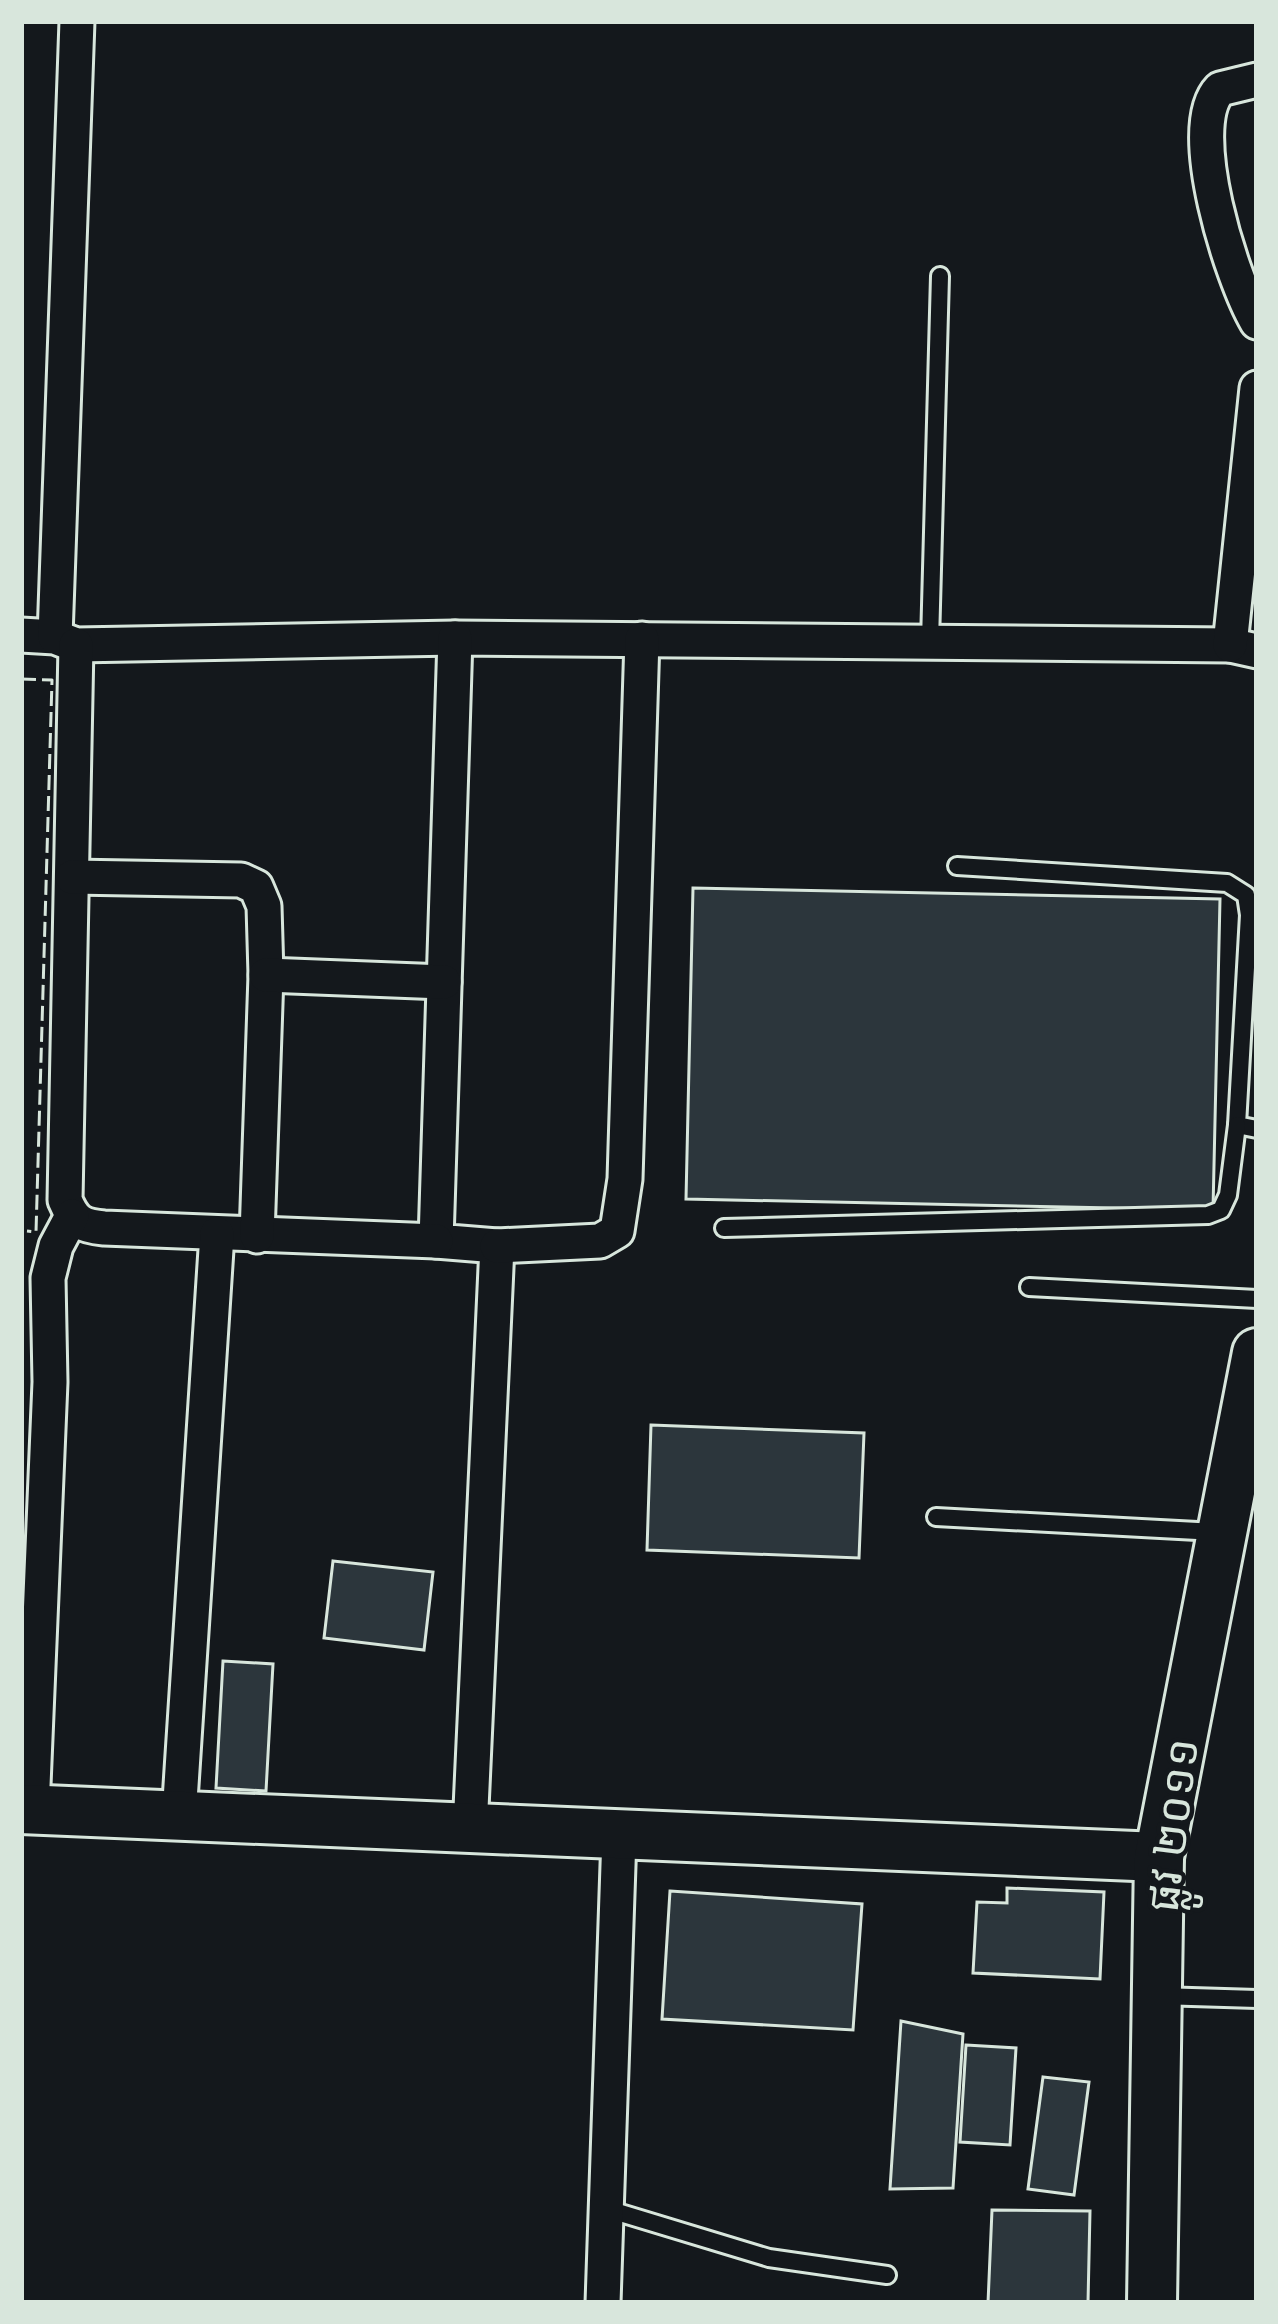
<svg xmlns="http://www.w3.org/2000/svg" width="1278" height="2324" viewBox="0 0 1278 2324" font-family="'Space Grotesk','Noto Sans Khmer',sans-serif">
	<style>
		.building { fill: #2c363c; stroke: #d8e6dc; stroke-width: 3 }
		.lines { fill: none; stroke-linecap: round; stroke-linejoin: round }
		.lane-casing { stroke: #d8e6dc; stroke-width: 22 }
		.street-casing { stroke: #d8e6dc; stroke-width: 39 }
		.secondary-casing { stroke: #d8e6dc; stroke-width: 54 }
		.lane { stroke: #14181c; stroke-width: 16 }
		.street { stroke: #14181c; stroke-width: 33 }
		.secondary { stroke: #14181c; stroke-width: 48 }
		.fence { stroke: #d8e6dc; stroke-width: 3; stroke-dasharray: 15 6; stroke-linecap: butt }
		.labels { text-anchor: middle; stroke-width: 9; stroke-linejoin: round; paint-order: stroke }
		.street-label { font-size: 45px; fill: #d8e6dc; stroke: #14181c }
	</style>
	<rect width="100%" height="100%" fill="#14181c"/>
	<g class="building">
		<path d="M693,888L1220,899L1213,1210L686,1199Z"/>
		<path d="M651,1425L864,1433L859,1558L647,1550Z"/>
		<path d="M333,1561L433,1572L424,1650L324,1638Z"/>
		<path d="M223,1661L273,1664L266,1791L216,1788Z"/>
		<path d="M1007,1888L1104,1892L1100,1979L973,1973L977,1902L1007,1903Z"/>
		<path d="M670,1891L862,1904L853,2030L662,2019Z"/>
		<path d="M901,2021L963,2034L953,2188L890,2189Z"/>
		<path d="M966,2045L1016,2048L1010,2145L960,2142Z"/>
		<path d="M1043,2077L1089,2082L1074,2195L1028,2189Z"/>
		<path d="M992,2210L1090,2211L1088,2303H988Z"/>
	</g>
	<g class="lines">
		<g class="lane-casing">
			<g id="lane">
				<path d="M930,642L940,276"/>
				<path d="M957,866L1227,883L1246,895L1249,915L1237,1125L1257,1129"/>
				<path d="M724,1228L1208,1215L1221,1210L1228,1195L1237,1125"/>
				<path d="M1029,1287L1257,1299"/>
				<path d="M936,1517L1216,1532"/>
				<path d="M1159,1996L1257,1999"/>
				<path d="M604,2208L769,2258L887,2275"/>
			</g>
		</g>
		<g class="street-casing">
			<g id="street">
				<path d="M1257,80L1220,89C1183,127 1232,280 1257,322"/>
				<path d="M21,635L55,637L76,645L455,638L1230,645L1257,651"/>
				<path d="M55,637L77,21"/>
				<path d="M455,638L436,1241L497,1246L470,1830"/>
				<path d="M76,645L65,1200C74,1222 82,1226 104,1228L436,1241"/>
				<path d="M1230,645L1257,388"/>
				<path d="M72,877L241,880L256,887L264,906L266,975L257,1236"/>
				<path d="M266,975L444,982"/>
				<path d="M497,1246L600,1241L617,1231L625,1179L642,639"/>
				<path d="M32,1809L50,1382L48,1278L56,1246L72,1216"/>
				<path d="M179,1816L217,1234"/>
				<path d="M603,2303L619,1836"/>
			</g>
		</g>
		<g class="secondary-casing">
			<g id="secondary">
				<path d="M21,1809L1159,1857"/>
				<path d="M1152,2303L1159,1857L1257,1353"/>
			</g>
		</g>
		<use href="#lane" class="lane"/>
		<use href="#street" class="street"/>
		<use href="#secondary" class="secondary"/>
		<path class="fence" d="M21,679L52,680L36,1232L27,1231"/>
	</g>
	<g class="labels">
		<g class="street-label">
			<text transform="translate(1172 1825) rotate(-83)" y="16">ផ្លូវ ២០១១</text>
		</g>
	</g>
	<rect width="1278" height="2324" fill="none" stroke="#d8e6dc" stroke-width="48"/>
</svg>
